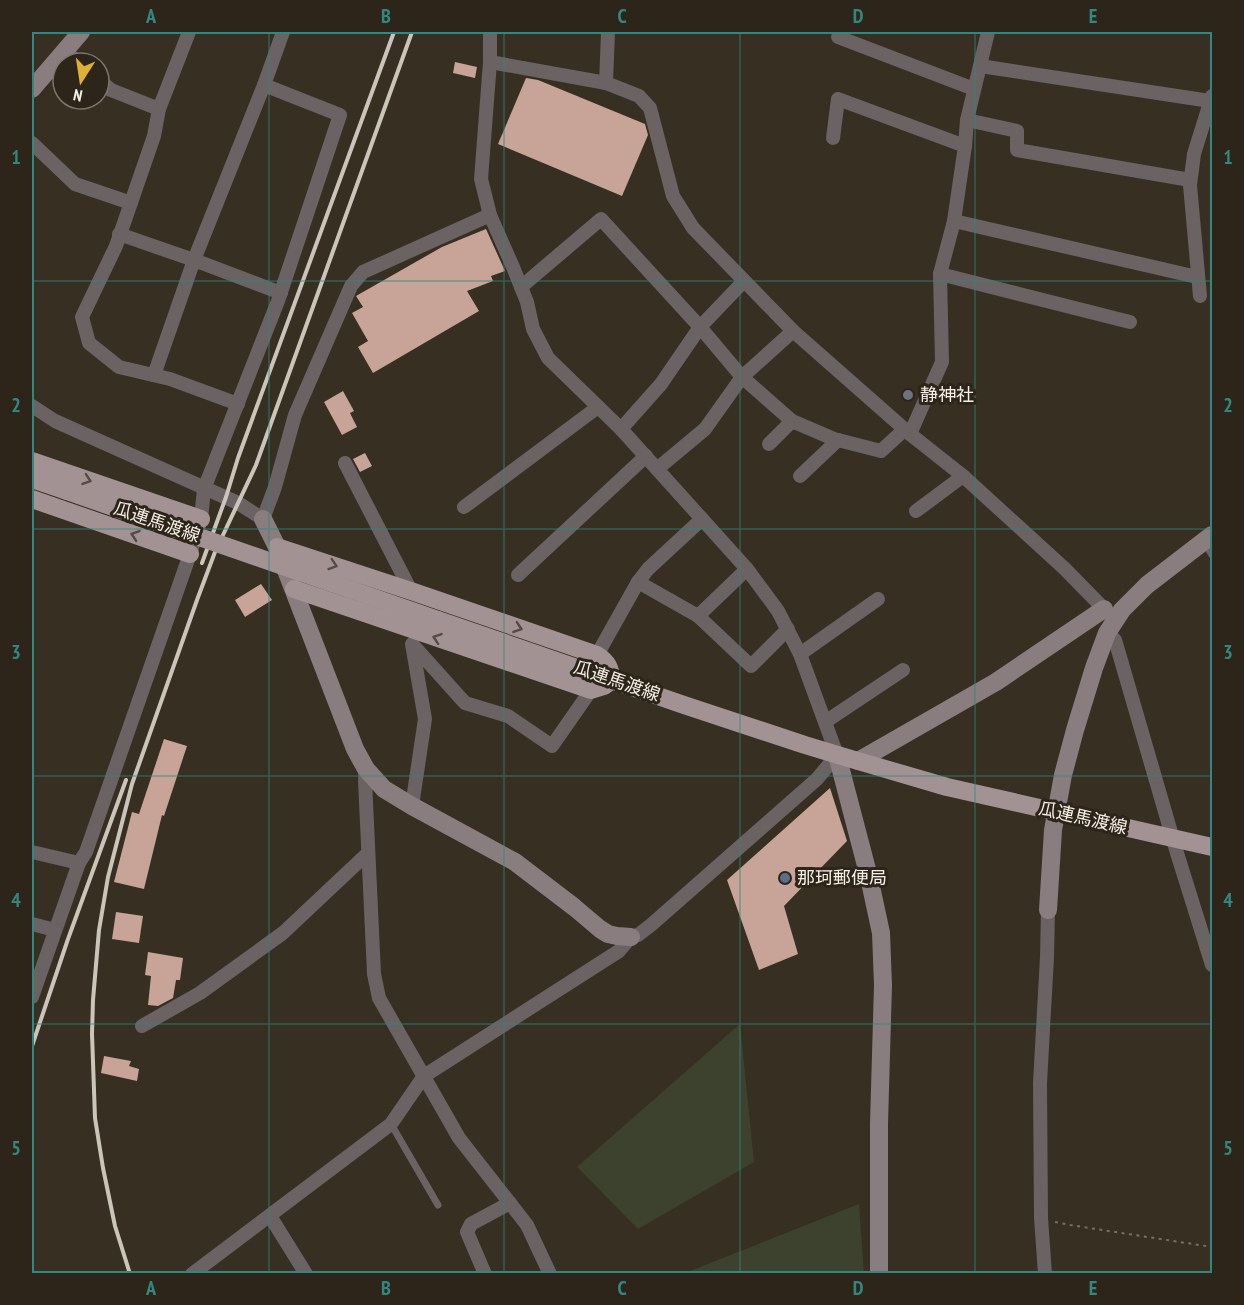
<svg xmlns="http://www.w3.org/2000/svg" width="1244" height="1305" viewBox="0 0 1244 1305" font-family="'PT Sans Narrow','Noto Sans JP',sans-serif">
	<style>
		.green { fill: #3c422e }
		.building { fill: #c7a497 }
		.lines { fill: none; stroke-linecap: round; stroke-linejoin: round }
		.path { stroke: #766f63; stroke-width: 2; stroke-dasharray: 3 4.5; stroke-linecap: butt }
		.lane { stroke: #6a6263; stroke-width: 7 }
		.street { stroke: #6a6263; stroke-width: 14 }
		.secondary { stroke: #8a7d7f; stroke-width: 18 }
		.primary { stroke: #a39294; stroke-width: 18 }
		.rail { stroke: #cbc4bb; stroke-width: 4 }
		.primary-bridge { stroke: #a39294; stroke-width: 18 }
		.oneway { stroke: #564b44 }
		.grid { fill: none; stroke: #328880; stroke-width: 1.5; stroke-opacity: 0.55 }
		.worship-dot { fill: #6b7280; stroke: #2d2519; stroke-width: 2 }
		.service-dot { fill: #5c6f8a; stroke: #2d2519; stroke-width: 2 }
		.labels { text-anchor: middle; stroke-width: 6; stroke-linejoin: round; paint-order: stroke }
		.poi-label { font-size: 18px; fill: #f6f0e8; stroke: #2d2519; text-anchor: start }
		.street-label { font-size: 18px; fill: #f6f0e8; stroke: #2d2519 }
		.neatline { fill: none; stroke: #328880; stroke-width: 2 }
		.grid-label { font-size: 20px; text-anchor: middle; font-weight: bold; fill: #328880 }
	</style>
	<rect width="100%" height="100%" fill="#372f22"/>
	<g class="green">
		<path d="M740,1024L754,1162L638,1229L577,1167Z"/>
		<path d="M859,1204L864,1273H685Z"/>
	</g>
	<g class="building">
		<path d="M455,62L477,67L475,78L453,73Z"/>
		<path d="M526,78L538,80L645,124L648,135L622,196L498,144Z"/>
		<path d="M486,229L505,271L491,276L493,281L467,291L479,311L373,373L358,347L368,341L352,313L363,307L356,296L442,247Z"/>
		<path d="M343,391L354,411L350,413L357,427L342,435L324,402Z"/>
		<path d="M365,453L372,466L360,472L353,459Z"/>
		<path d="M261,584L272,600L245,617L235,600Z"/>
		<path d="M164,739L187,746L164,816L162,815L144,889L114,882L132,812L139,814Z"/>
		<path d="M830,788L847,841L784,906L798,954L759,970L727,880Z"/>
		<path d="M116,912L143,916L139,943L112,939Z"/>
		<path d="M148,952L183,958L180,980H176L173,998L158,1006L148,1005L151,976L145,975Z"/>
		<path d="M104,1056L131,1061L129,1066L139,1069L137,1081L101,1073Z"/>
	</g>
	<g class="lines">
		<path class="path" d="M1055,1222L1070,1225L1212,1247"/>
		<g class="lane">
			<path d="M1204,542L1212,555"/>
			<path d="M391,1124L438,1205"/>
		</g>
		<g class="street">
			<path d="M838,37L974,89"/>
			<path d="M65,51L79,63"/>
			<path d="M490,62L606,83L639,96L650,108L673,196L693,228L793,331L910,434L963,476L1065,569L1110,615"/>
			<path d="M980,66L1210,101"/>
			<path d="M99,80L111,90L159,109L189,32"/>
			<path d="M606,83L608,32"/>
			<path d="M159,109L154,136L116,246L82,317L89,343L119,367L170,379L238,404"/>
			<path d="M967,120L1017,131V150L1190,180"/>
			<path d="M833,138L838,99L965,146"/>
			<path d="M32,143L75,184L131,203"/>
			<path d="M954,221L1197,277"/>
			<path d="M119,234L194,260L264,85"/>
			<path d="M940,274L1130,322"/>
			<path d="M521,287L601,219L700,327L742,377L705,429L657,469"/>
			<path d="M1200,296L1190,185L1194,154L1212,96"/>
			<path d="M793,331L742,377L792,421L834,439L881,451L905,429"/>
			<path d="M154,375L194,260L281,293"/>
			<path d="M32,406L55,421L238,503L263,519L275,487L295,415L351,286L363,272L490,215"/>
			<path d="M621,429L661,384L700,327L744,281"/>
			<path d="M910,434L942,362L940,274L954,221L965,146L967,120L988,32"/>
			<path d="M769,444L792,421"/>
			<path d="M345,463L411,591"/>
			<path d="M800,476L838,440"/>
			<path d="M464,507L598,407"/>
			<path d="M916,511L963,476"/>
			<path d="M747,569L698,616L751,666L788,629"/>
			<path d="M518,575L646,456"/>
			<path d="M638,582L698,616"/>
			<path d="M1107,633L1115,640L1118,650L1177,853L1212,965"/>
			<path d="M800,654L878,599"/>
			<path d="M597,655L638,582L648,569L702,519"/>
			<path d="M825,722L903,670"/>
			<path d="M366,769L365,780L374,974L379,998L459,1138L527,1225L550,1274"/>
			<path d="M412,806L425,719L412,644L465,703L508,716L552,746L591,690"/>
			<path d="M32,852L79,863L32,997"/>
			<path d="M79,863L86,852L190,554L201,519L204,489L278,301L340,115L264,85L283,32"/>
			<path d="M32,924L55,930"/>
			<path d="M142,1026L200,993L283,933L368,853"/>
			<path d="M270,1216L306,1274"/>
			<path d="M192,1274L391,1124L424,1076L619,951L631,937L638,935L651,925L817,779L837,755L800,654L778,611L747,569L621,429L548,358L533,329L527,302L513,267L490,215L481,179L490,62V32"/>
			<path d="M485,1274L467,1232L471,1224L510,1203"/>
			<path d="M1045,1274L1041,1218L1040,1083L1047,957L1048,910"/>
		</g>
		<g class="secondary">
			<path d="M32,89L81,32"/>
			<path d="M263,519L277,547L355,749L366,769L384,789L412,806L515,862L574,907L600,929L608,934L617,936L631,937"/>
			<path d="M837,755L869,877L881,933L883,985L879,1124V1274"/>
			<path d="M858,761L996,682L1104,609"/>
			<path d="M1048,910L1053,830L1063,775L1075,730L1094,668L1107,633L1122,610L1147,585L1212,535"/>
		</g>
		<g class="primary">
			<path d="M32,461L201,519"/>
			<path d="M32,479L67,491"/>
			<path d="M32,499L190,554"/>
			<path d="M277,547L411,591L597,655C608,662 610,668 612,680"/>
			<path d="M294,589L591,690L604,686L612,680"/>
			<path d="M438,620L684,705L805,745L858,761L947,787L1212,847"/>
		</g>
		<g class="rail">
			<path d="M202,563L226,497L238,458L394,32"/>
			<path d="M32,1046L68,939L126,780"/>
			<path d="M130,1274L115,1226L103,1168L95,1118L92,1034L93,1000L99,930L108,877L132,784L197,600L215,552L256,465L412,32"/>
		</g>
		<path class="primary-bridge" d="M67,491L438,620"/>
	</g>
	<defs><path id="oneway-chevron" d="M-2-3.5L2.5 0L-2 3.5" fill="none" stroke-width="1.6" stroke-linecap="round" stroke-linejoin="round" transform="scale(1.5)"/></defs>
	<g class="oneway">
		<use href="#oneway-chevron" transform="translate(87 480) rotate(19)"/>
		<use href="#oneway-chevron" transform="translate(135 535) rotate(-161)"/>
		<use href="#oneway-chevron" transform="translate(333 565) rotate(18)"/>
		<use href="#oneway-chevron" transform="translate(518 628) rotate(19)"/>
		<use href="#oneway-chevron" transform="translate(437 638) rotate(-161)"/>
	</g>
	<path class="grid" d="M269,32V1274M504,32V1274M740,32V1274M975,32V1274M32,281H1212M32,529H1212M32,776H1212M32,1024H1212"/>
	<circle class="worship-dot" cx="908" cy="395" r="6"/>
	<circle class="service-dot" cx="785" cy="878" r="6"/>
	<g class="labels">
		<g class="poi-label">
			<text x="920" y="401">静神社</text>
			<text x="797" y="884">那珂郵便局</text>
		</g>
		<g class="street-label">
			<text transform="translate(157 522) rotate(19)" y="6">瓜連馬渡線</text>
			<text transform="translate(617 681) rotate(19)" y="6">瓜連馬渡線</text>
			<text transform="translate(1083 818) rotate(13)" y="6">瓜連馬渡線</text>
		</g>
	</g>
	<rect width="1244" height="1305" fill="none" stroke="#2d2519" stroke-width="66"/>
	<g transform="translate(81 81) rotate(192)"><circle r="28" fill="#2d2519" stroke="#7d766c" stroke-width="1.5"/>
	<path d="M0-4.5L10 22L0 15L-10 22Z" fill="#dfb034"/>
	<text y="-9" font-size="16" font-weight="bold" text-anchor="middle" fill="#f6f0e8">N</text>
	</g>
	<rect x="33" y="33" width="1178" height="1239" class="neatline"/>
	<g class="grid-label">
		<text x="151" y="23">A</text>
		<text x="386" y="23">B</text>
		<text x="622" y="23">C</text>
		<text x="858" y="23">D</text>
		<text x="1093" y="23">E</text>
		<text x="16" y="164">1</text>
		<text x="1228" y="164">1</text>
		<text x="16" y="412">2</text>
		<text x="1228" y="412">2</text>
		<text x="16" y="659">3</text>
		<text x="1228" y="659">3</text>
		<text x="16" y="907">4</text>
		<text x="1228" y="907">4</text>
		<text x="16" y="1155">5</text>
		<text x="1228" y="1155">5</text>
		<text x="151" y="1295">A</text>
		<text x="386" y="1295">B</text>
		<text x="622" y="1295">C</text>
		<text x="858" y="1295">D</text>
		<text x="1093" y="1295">E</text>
	</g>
</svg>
